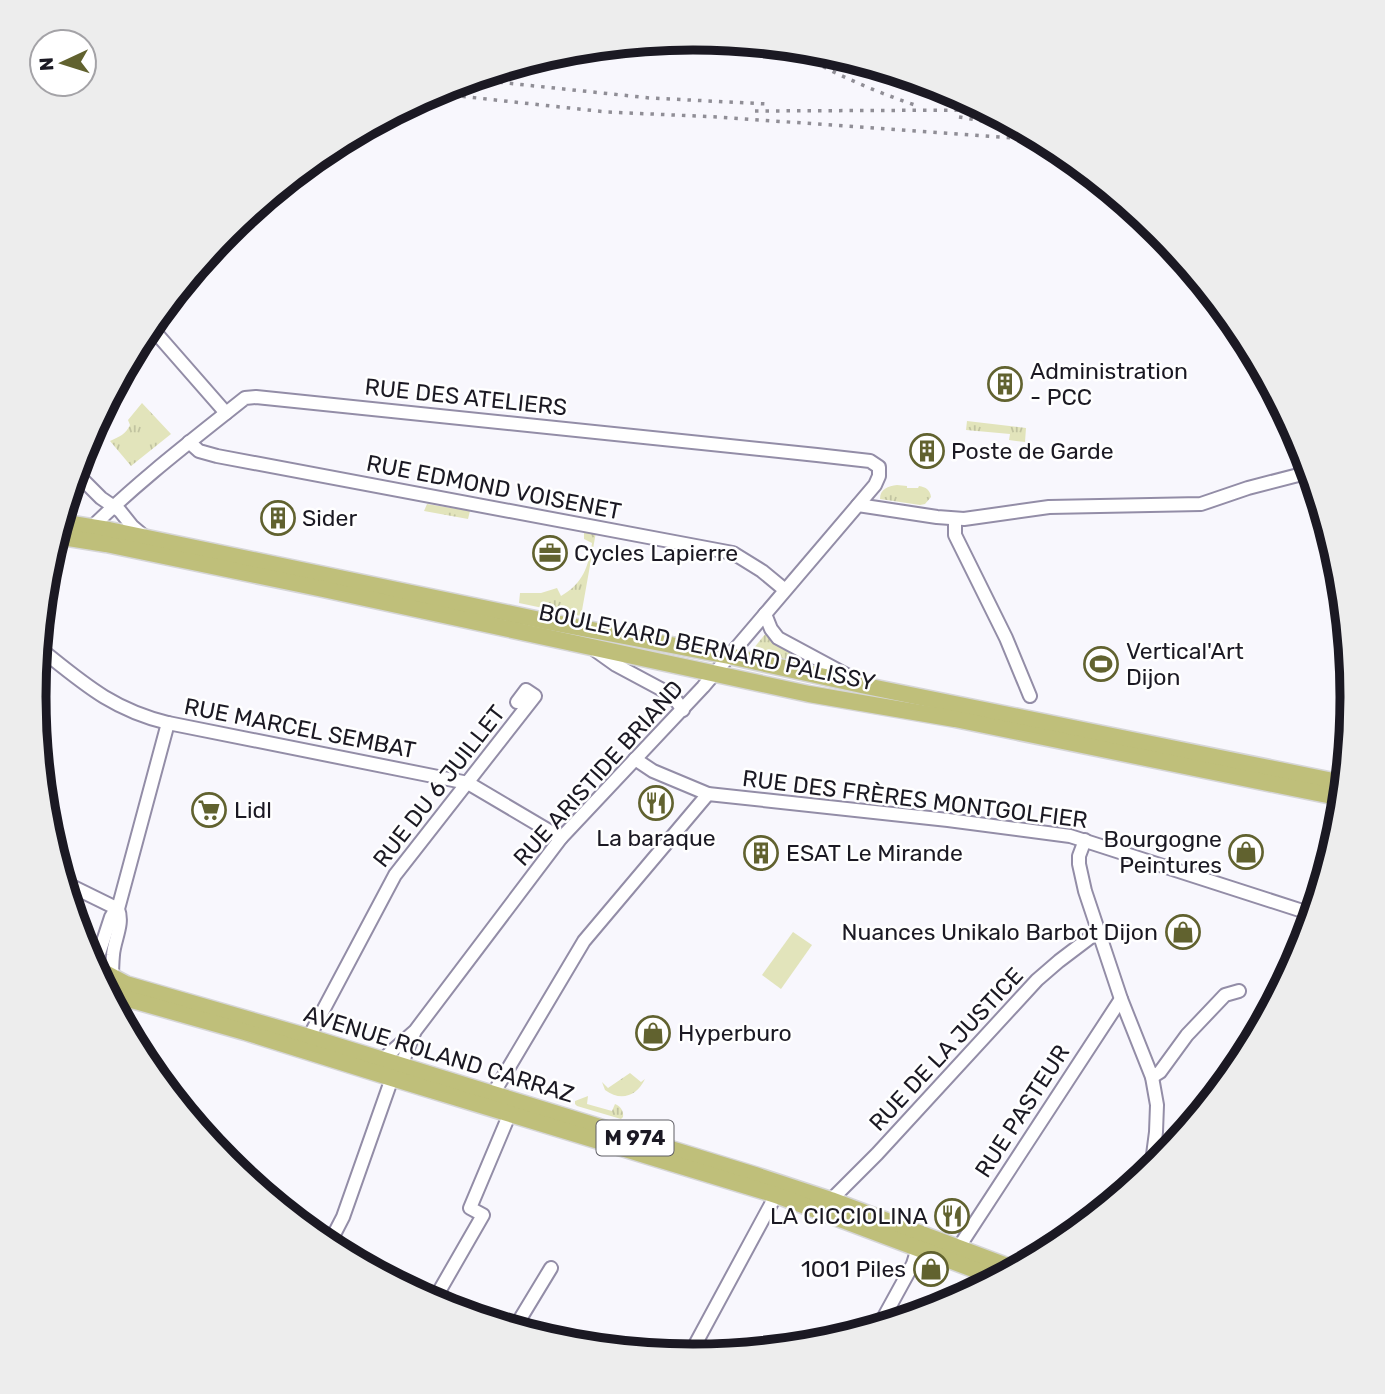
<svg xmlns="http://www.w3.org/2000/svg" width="1385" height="1394" viewBox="0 0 1385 1394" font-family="Rubik,sans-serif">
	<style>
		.grass { fill: url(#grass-tufts) }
		.pitch { fill: #e2e4bb }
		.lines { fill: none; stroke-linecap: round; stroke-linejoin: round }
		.minor-casing { stroke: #938da7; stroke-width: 16 }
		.major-casing { stroke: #d6d6d7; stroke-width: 19 }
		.minor { stroke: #fff; stroke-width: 12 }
		.major { stroke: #bfbf7a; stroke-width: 16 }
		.rail { stroke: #908e96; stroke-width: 3.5; stroke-dasharray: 3.5 7; stroke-linecap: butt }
		.labels { text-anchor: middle; stroke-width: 5; stroke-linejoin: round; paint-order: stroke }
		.shield { fill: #fff; stroke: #5f5e65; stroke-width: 2 }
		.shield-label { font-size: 21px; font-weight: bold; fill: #1b1923 }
		.poi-label { font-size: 23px; fill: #1b1923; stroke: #fff; text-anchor: start }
		.street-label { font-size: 23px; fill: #1b1923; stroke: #fff }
		.rim { fill: none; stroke: #1b1923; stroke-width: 9 }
	</style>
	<defs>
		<pattern id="grass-tufts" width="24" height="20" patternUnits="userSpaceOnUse" patternTransform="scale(1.75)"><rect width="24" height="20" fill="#e2e4bb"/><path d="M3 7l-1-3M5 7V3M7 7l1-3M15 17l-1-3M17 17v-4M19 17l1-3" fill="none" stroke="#c1c3a0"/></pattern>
	</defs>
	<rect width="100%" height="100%" fill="#f8f7fd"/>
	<g class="grass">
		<path d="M142,403L171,434L131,466L110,441C119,437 126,434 130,425L128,420Z"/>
		<path d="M967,421L1026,428L1025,442L1009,440L1010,434L966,430Z"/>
		<path d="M897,485L907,486V488H918L919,486C926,487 930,490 931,497L925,504L920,505L880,499C880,489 888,486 897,485Z"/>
		<path d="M427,504L470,511L468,519L424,511Z"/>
		<path d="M584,532H596L581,616L519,603L520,593H541L557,588L561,596C583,583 588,568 592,543L584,539Z"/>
		<path d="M766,633L789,649L824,670L749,654Z"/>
		<path d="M630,1073L641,1082L645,1079C637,1096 621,1102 605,1090L602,1082L608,1088Z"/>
		<path d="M588,1096L587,1104L612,1111L615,1104C621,1106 624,1112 623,1117L621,1119L577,1106L575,1104V1101Z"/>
	</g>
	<path class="pitch" d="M793,932L812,945L781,989L762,975Z"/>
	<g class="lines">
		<g class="minor-casing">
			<g id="minor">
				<path d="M149,325L226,413"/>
				<path d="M189,442L199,451L217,456L733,553L762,571L785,590"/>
				<path d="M75,472L101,498L120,511L132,526L145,537"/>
				<path d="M858,505L937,517L964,519L1049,507L1201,504L1248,488L1310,472"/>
				<path d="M955,519V535L1006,638L1030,696"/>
				<path d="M87,532C136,483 191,441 245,398L256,397L817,455L870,461L879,467V476L875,485L703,687L561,838L415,1031L382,1060"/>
				<path d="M765,614L771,629L778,638L856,680"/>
				<path d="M38,647C83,683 111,709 168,723L468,783L561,838"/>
				<path d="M595,650L616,665L672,695L683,710"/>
				<path d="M635,759L653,771L708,794L948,820L1070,836L1312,914"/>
				<path d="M1085,840L1079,856V864L1085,891L1121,999L1152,1077L1157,1105L1156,1132L1151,1170"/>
				<path d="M63,882L118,909"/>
				<path d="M94,969L111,917L114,912L118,909"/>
				<path d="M112,984C112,975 112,965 113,955C114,940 124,924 118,909L168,723"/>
				<path d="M309,1037L395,875L535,696L526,690L517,702"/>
				<path d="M401,1066L414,1033"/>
				<path d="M1152,1077L1160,1072L1187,1035L1225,995L1239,991"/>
				<path d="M493,1094L584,941L708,794"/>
				<path d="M831,1200L877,1154L1037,980L1059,961L1092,936L1098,934"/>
				<path d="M328,1246L343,1217L392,1078"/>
				<path d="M959,1247L1121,999"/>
				<path d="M433,1302L483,1215L470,1208L510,1113"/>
				<path d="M879,1326L913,1264L918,1248"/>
				<path d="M514,1329L551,1268"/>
				<path d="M689,1356L776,1195"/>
			</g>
		</g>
		<g class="major-casing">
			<g id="major">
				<path d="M60,522L109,530L545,621L729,656L866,686L1343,783"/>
				<path d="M56,536L106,544L323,589L809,694L955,719L1342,798"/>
				<path d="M94,967L126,984L309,1037L755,1175L831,1200L1015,1269"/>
				<path d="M107,993L245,1032L392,1078L776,1195L997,1278"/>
			</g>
		</g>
		<use href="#minor" class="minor"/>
		<use href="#major" class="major"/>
		<g class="rail">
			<path d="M671,40L866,64"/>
			<path d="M786,47C829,71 872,91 918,106"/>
			<path d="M468,79L650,98L768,104"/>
			<path d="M431,93L607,112L718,117L1042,140"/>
			<path d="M755,111L986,110"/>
			<path d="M959,117L1018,127"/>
			<path d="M1029,146L1059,149"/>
		</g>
	</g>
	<defs>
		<g id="building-ring" transform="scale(1.75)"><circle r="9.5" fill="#fff" stroke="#61622f" stroke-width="1.5"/><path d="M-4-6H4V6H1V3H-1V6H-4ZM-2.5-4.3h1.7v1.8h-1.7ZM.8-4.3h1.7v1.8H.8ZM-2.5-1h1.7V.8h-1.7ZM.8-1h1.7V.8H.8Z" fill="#61622f"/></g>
		<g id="office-ring" transform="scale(1.75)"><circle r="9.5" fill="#fff" stroke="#61622f" stroke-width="1.5"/><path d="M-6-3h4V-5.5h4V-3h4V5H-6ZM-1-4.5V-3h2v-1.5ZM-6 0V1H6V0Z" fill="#61622f"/></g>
		<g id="stadium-ring" transform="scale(1.75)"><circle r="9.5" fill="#fff" stroke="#61622f" stroke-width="1.5"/><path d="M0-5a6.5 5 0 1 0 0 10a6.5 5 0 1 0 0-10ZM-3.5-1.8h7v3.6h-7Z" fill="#61622f"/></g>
		<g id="restaurant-ring" transform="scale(1.75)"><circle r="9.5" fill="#fff" stroke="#61622f" stroke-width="1.5"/><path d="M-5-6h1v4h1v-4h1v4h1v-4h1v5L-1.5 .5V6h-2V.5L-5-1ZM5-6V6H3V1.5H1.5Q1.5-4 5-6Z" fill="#61622f"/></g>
		<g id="supermarket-ring" transform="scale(1.75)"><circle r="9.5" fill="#fff" stroke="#61622f" stroke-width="1.5"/><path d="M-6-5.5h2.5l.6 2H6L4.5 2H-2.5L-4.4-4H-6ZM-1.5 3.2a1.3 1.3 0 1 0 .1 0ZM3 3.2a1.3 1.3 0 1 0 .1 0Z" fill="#61622f"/></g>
		<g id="shop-ring" transform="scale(1.75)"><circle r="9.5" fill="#fff" stroke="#61622f" stroke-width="1.5"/><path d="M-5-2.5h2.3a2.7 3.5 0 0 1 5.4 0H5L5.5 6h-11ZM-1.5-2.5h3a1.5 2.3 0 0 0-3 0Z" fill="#61622f"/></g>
	</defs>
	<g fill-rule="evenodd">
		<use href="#building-ring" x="1005" y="384"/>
		<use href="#building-ring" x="927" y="451"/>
		<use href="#building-ring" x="278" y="518"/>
		<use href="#office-ring" x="550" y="553"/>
		<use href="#stadium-ring" x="1101" y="664"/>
		<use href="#restaurant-ring" x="656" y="803"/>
		<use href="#supermarket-ring" x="209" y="810"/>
		<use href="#shop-ring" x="1246" y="852"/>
		<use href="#building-ring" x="761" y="853"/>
		<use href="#shop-ring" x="1183" y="932"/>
		<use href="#shop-ring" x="653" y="1033"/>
		<use href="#restaurant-ring" x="952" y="1216"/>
		<use href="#shop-ring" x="931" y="1269"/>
	</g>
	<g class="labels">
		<rect class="shield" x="596.5" y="1120.5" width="77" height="35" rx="5"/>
		<g class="shield-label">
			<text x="635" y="1145">M 974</text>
		</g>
		<g class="poi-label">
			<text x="1030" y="379">Administration<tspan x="1030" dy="26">- PCC</tspan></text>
			<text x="951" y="459">Poste de Garde</text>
			<text x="302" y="526">Sider</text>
			<text x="574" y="561">Cycles Lapierre</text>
			<text x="1126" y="659">Vertical'Art<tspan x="1126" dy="26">Dijon</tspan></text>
			<text x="234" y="818">Lidl</text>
			<text x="656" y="846" text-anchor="middle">La baraque</text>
			<text x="1222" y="847" text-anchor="end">Bourgogne<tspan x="1222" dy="26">Peintures</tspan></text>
			<text x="786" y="861">ESAT Le Mirande</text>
			<text x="1158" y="940" text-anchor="end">Nuances Unikalo Barbot Dijon</text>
			<text x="678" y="1041">Hyperburo</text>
			<text x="928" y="1224" text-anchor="end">LA CICCIOLINA</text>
			<text x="906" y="1277" text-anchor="end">1001 Piles</text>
		</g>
		<g class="street-label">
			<text transform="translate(466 397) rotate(6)" y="8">RUE DES ATELIERS</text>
			<text transform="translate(494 487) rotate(11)" y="8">RUE EDMOND VOISENET</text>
			<text transform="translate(707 647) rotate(12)" y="8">BOULEVARD BERNARD PALISSY</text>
			<text transform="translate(300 728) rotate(11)" y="8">RUE MARCEL SEMBAT</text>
			<text transform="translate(598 773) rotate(-48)" y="8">RUE ARISTIDE BRIAND</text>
			<text transform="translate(439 786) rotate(-52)" y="8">RUE DU 6 JUILLET</text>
			<text transform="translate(915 799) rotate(7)" y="8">RUE DES FRÈRES MONTGOLFIER</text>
			<text transform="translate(946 1049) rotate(-47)" y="8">RUE DE LA JUSTICE</text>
			<text transform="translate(439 1054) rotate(17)" y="8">AVENUE ROLAND CARRAZ</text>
			<text transform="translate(1022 1111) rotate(-57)" y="8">RUE PASTEUR</text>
		</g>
	</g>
	<path d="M0 0H1385V1394H0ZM46 697a647 647 0 1 1 1294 0a647 647 0 1 1-1294 0Z" fill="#ededed" fill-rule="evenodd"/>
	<path class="rim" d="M46 697a647 647 0 1 1 1294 0a647 647 0 1 1-1294 0Z"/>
	<g transform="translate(63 63) rotate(266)"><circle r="33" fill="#ffffff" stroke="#a4a3a7" stroke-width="2"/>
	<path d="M0-5L12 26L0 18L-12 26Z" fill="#61622f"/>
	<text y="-10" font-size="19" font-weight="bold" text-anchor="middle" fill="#1b1923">N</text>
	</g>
</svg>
